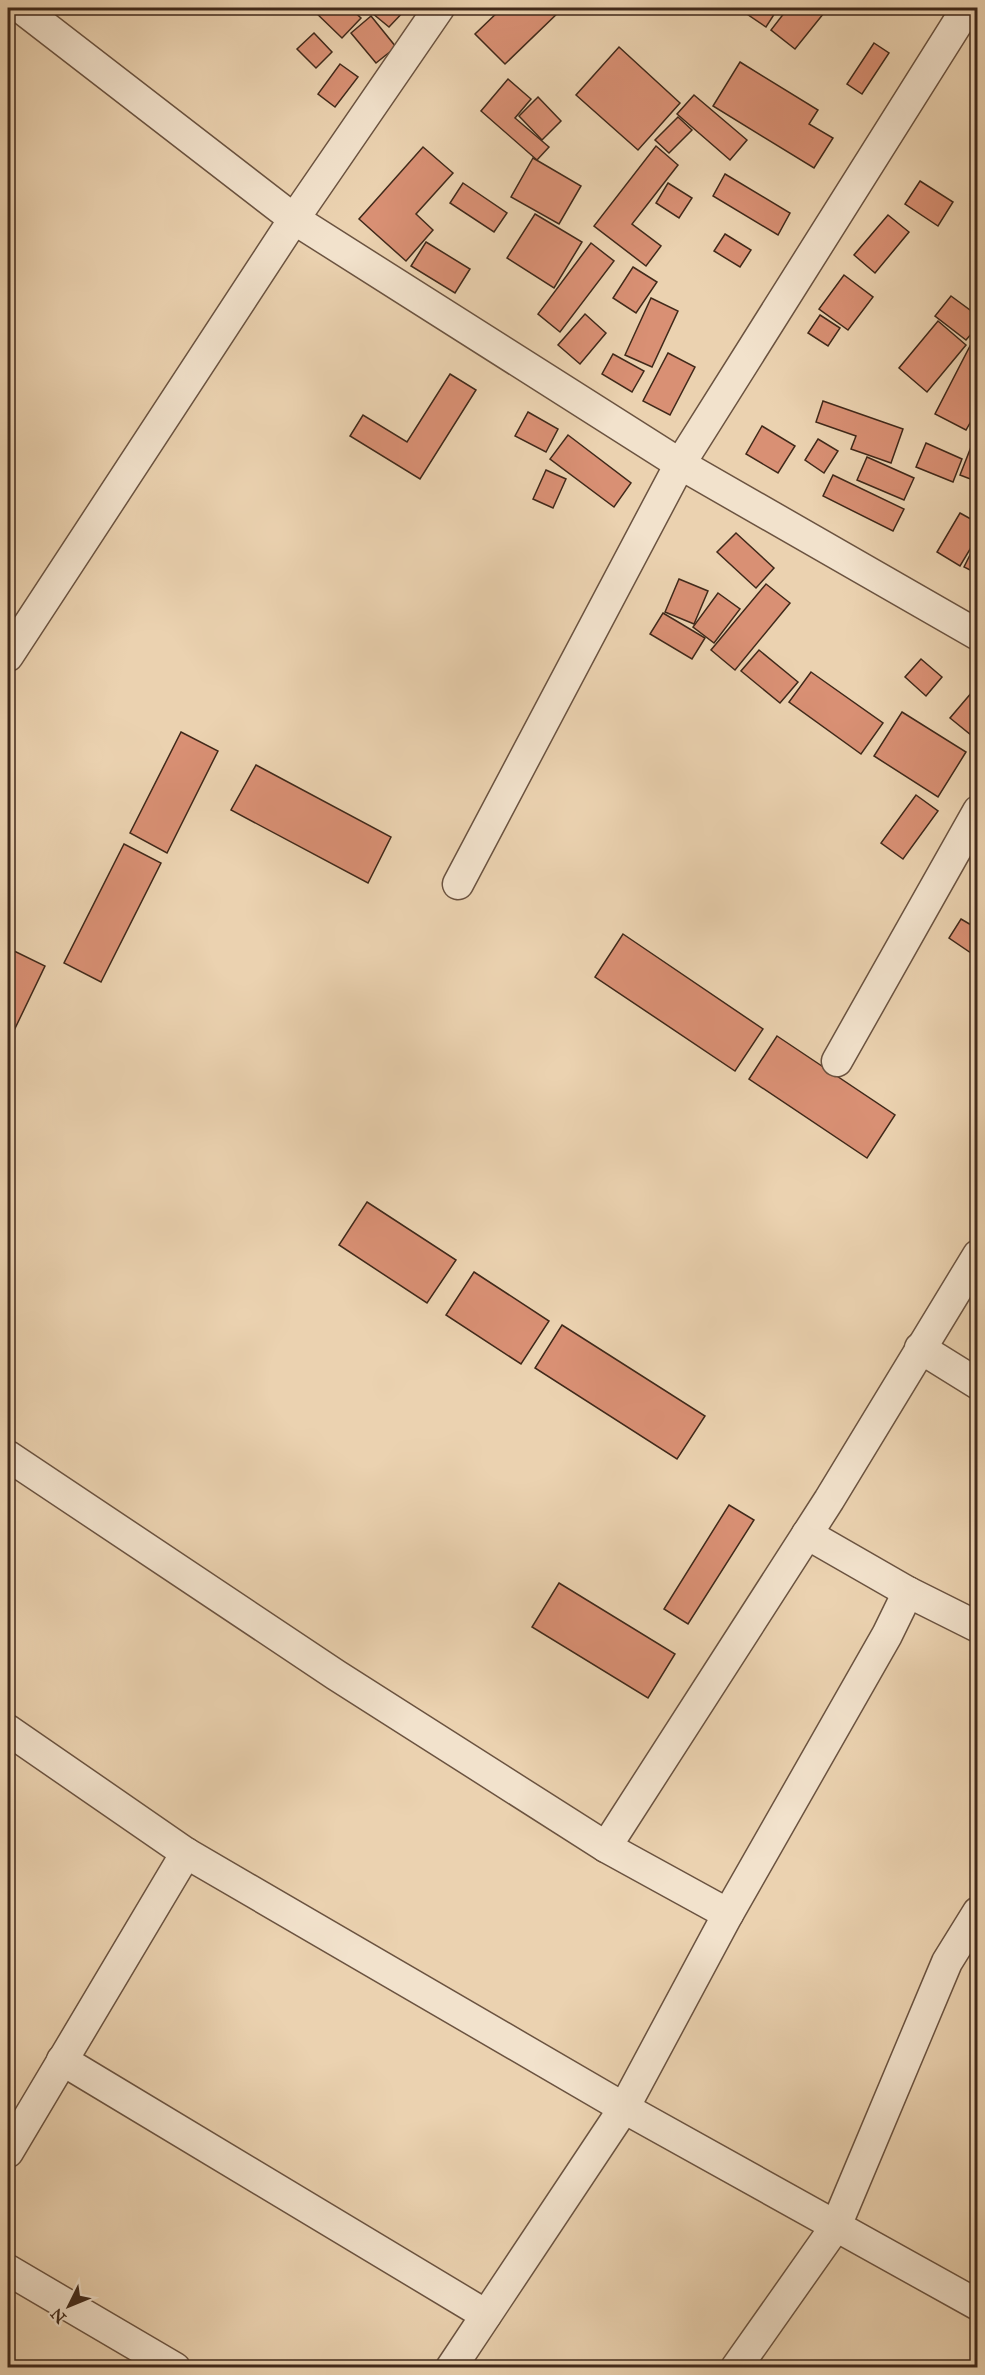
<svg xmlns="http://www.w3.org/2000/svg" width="985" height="2375" viewBox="0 0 985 2375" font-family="'IM FELL Great Primer',serif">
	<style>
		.building { fill: #d99074; stroke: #40291a; stroke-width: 1.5 }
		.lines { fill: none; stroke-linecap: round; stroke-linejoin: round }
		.street-casing { stroke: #6b5340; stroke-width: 33 }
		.street { stroke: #f2e2cc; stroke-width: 30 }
	</style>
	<rect width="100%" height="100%" fill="#ebd2b0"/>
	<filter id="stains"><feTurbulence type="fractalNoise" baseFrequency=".00333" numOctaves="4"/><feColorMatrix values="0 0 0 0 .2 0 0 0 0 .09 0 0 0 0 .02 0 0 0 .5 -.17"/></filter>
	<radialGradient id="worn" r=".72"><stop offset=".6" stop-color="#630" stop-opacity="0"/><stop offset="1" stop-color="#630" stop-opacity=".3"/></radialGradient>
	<g class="building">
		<path d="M311,8H350L361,18L342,38Z"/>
		<path d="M377,8H407L389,27L372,13Z"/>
		<path d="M502,8H563L505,64L475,34Z"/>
		<path d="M738,8H767L775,13L766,27Z"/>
		<path d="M788,8H828L795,49L771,30Z"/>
		<path d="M371,16L396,47L376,63L351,33Z"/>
		<path d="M314,33L332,52L316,68L297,49Z"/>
		<path d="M874,43L889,53L862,94L847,84Z"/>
		<path d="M619,47L680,103L638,150L576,95Z"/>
		<path d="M740,62L818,110L809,124L833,138L814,168L713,106Z"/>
		<path d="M340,64L358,77L335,107L318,94Z"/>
		<path d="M508,79L531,99L515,118L549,147L537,160L481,111Z"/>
		<path d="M694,95L747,140L730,160L677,114Z"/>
		<path d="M538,97L561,121L542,140L519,116Z"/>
		<path d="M678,117L692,130L669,153L655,140Z"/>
		<path d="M656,146L678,165L632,224L661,246L646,266L594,226Z"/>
		<path d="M423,147L453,173L416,214L433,230L406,261L359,219Z"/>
		<path d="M533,158L581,186L559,224L511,197Z"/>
		<path d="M725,174L790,213L778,235L713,196Z"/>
		<path d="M920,181L953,202L938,226L905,204Z"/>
		<path d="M463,183L507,213L494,232L450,203Z"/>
		<path d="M668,183L692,198L679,218L656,203Z"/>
		<path d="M535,214L582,242L554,288L507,258Z"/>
		<path d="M888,215L909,232L875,273L854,255Z"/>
		<path d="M725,234L751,250L740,267L714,251Z"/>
		<path d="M426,242L470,269L455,293L411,266Z"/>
		<path d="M591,243L614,261L560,332L538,314Z"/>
		<path d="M633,267L657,282L636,313L613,298Z"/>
		<path d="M844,275L873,297L848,330L819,309Z"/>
		<path d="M951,296L978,316V326L966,340L935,316Z"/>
		<path d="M651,298L678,311L652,367L625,355Z"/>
		<path d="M585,314L606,333L580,364L558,345Z"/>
		<path d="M820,315L840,328L828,346L808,333Z"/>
		<path d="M938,321L966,345L927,392L899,368Z"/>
		<path d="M970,346L978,350V409L966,430L935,414Z"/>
		<path d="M668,353L695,367L670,415L643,401Z"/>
		<path d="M613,354L644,371L632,392L602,374Z"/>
		<path d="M450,374L476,390L420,479L350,436L363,415L407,442Z"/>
		<path d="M823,401L903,429L891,463L851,449L856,436L816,422Z"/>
		<path d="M528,412L558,429L546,452L515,436Z"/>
		<path d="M978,422V436L973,434Z"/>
		<path d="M762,426L795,446L778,473L746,454Z"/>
		<path d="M568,435L631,483L614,507L550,459Z"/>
		<path d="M818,439L838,451L824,473L805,460Z"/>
		<path d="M926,443L962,459L953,482L916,467Z"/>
		<path d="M971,447L978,450V482L960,475Z"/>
		<path d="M867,457L914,478L904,500L857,480Z"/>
		<path d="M546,470L566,479L553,508L533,499Z"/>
		<path d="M833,475L904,509L893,531L823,496Z"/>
		<path d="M960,513L978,523V536L960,566L937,552Z"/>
		<path d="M736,533L774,568L756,588L717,552Z"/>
		<path d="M972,551L978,554V574L964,567Z"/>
		<path d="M679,579L708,591L694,624L665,612Z"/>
		<path d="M766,584L790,603L735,670L711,650Z"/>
		<path d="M718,593L740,609L714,643L693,627Z"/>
		<path d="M663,613L705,638L692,659L650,634Z"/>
		<path d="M759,650L798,682L780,703L741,671Z"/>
		<path d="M921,659L942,677L926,696L905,677Z"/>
		<path d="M811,672L883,723L861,754L789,702Z"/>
		<path d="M978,685V738L976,739L950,718Z"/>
		<path d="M902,712L966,752L938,797L874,756Z"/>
		<path d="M181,732L218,751L167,853L130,833Z"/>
		<path d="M256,765L391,837L368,883L231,810Z"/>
		<path d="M916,795L938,811L903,859L881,843Z"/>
		<path d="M124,844L161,863L101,982L64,963Z"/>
		<path d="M961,919L978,929V943L971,953L949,938Z"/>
		<path d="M623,934L763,1029L735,1071L595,977Z"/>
		<path d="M8,948L45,966L8,1043Z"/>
		<path d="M777,1036L895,1115L867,1158L749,1079Z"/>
		<path d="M367,1202L456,1260L427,1303L339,1245Z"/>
		<path d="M474,1272L549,1321L521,1364L446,1315Z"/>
		<path d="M562,1325L705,1416L677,1459L535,1368Z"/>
		<path d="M729,1505L754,1520L688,1624L664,1609Z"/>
		<path d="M559,1583L675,1654L648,1698L532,1627Z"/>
	</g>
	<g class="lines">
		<g class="street-casing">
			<g id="street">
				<path d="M21,8L294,219L680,464L978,635"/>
				<path d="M8,656L294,219L439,8"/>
				<path d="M458,884L680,464L967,8"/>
				<path d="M837,1061L978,811"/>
				<path d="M920,1348L978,1384"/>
				<path d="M8,1456L336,1675L606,1847L728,1914"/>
				<path d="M807,1534L908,1592L978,1627"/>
				<path d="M8,1730L186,1853L624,2108L978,2305"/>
				<path d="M606,1847L829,1500L978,1255"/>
				<path d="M62,2060L486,2315"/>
				<path d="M8,2152L186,1853"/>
				<path d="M8,2270L175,2368"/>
				<path d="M451,2368L624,2108L728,1914L887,1635L908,1592"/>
				<path d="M736,2368L836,2226L947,1962L978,1912"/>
			</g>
		</g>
		<use href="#street" class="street"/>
	</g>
	<rect width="985" height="2375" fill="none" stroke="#ebd2b0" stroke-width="30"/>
	<rect x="9" y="9" width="967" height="2357" fill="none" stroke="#40291a" stroke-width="3"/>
	<rect x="15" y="15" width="955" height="2345" fill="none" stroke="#40291a" stroke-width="1.5"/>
	<g transform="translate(69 2306) rotate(227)" stroke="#f2e2cc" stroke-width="4.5" paint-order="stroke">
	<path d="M0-4.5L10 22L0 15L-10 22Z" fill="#40291a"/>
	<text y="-9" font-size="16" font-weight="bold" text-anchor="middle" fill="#40291a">N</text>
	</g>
	<rect width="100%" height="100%" filter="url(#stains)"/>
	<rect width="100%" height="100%" fill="url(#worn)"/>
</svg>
